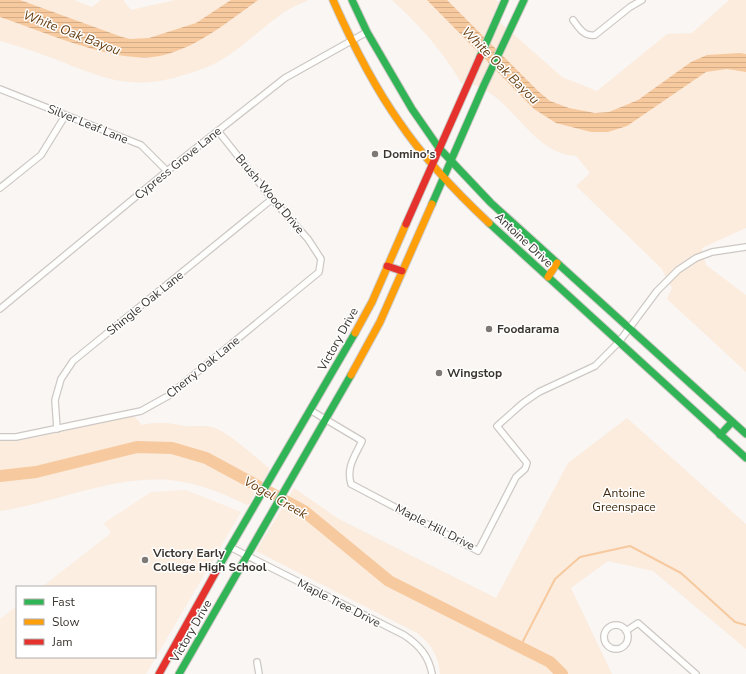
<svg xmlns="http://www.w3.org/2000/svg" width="746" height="674" viewBox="0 0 746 674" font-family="'Nunito Sans',sans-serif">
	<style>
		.built { fill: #fceee1 }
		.green { fill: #fbecde }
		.water { fill: url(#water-rules) }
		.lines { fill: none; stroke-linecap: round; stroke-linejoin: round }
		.stream { stroke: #f7c99e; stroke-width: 2 }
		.river { stroke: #f7c99e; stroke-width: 12 }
		.street-casing { stroke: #cdc8c4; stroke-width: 8 }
		.fast-casing { stroke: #cdc8c4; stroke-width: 9 }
		.slow-casing { stroke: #cdc8c4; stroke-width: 9 }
		.jam-casing { stroke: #cdc8c4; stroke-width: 9 }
		.street { stroke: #fefefd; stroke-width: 5.5 }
		.fast { stroke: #30b455; stroke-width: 7 }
		.slow { stroke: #ff9f0a; stroke-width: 7 }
		.jam { stroke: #e5322d; stroke-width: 7 }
		.poi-dot { fill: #7e7974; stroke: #fff; stroke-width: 1.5 }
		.labels { text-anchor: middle; stroke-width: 3; stroke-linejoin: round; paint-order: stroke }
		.street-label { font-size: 12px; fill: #3b352f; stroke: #fff }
		.poi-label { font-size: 12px; font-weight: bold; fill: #3b352f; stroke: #fff; text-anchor: start }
		.park-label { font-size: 12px; fill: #40270c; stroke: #fff }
		.water-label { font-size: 13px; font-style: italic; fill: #693f11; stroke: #fff }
	</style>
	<defs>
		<pattern id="water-rules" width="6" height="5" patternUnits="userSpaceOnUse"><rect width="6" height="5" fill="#f7c99e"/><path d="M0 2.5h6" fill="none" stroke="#d5ad88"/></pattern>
	</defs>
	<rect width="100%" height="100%" fill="#faf6f3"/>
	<path class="built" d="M186,490L241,512L146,674H0V619L17,606V657H155V587H42L111,533L104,523L151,492Z"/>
	<g class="green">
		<path d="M0,0H74L92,7L101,0H123L131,10L175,0H309C298,4 288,9 279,16C261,29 245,45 226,57C214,65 201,70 187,74C125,95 95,73 38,53C25,48 13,45 0,41Z"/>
		<path d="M392,0H495L499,2L493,16L562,77L597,91L667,34L692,33L729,0H746V228L702,248L706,265L746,295V372L667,299L672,288L661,268L576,186L590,173L576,156C540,154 520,116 494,96C485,89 474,84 464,81L462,84C443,52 420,25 392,0Z"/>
		<path d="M134,416L142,425C160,421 168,423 185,426C194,427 203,425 212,427C229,432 255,457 269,468V471L252,498L251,503L247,505C222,493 196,482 168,480C111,476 56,503 0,511V441H17Z"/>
		<path d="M627,418L746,524V649L653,571L608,561L571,588L612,674H440C439,657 431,643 417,633L256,551L294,488L339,519L496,598L568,463Z"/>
	</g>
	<g class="water">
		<path d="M0,0H20L122,37L130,39L149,38L196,23L231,0H258C229,21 199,46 164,55C120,67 43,31 0,17Z"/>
		<path d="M427,0H447L538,91L550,101L569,108L595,113L609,112L638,100L691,62L707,55L740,53L746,54V72L727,69L706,72L627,126L608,132H591L556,123L534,109Z"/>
	</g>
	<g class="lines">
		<path class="stream" d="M520,647L555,579L580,557L630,546L681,573L735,622L746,625"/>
		<path class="river" d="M0,476L36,472L137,447L172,448L206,458L304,511L389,581L550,662L562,674"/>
		<g class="street-casing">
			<g id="street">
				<path d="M573,20C579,28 584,37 595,35L630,7L642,0"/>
				<path d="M0,89L141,145L167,171"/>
				<path d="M0,188L41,155L65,116"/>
				<path d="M0,309L167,171L285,78L367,32"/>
				<path d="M310,410L362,441C355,456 346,467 351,484L478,551L516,477L525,469L527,463L497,426L523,403L539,392L595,366L619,342L657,291L678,270L696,258L712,252L746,247"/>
				<path d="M57,429L55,400L61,379L73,361L272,199"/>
				<path d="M0,437H16L141,411L168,396L319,272L321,259L308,239L272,199L218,131"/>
				<path d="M230,547L404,635C419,645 429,656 432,674"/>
				<circle cx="616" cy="637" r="12"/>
				<path d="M626,631L638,623L696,674"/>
				<path d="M257,662L259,674"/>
			</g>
		</g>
		<g class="fast-casing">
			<g id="fast">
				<path d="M352,0L367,32L412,109L439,148L491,203L746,434"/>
				<path d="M480,57L505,0"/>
				<path d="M432,204L484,85L524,0"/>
				<path d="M489,223L746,458"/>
				<path d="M720,435L732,422"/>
				<path d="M218,568L355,333"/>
				<path d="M179,674L351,375"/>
			</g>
		</g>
		<g class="slow-casing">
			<g id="slow">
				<path d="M333,0C352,43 373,85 400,123C425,160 456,192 489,223"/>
				<path d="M548,277L557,263"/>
				<path d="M355,333L372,302L406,224"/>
				<path d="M351,375L380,322L432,204"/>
			</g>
		</g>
		<g class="jam-casing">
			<g id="jam">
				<path d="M406,224L480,57"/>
				<path d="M387,266L402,271"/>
				<path d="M159,674L218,568"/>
			</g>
		</g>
		<use href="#street" class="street"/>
		<use href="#fast" class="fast"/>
		<use href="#slow" class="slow"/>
		<use href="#jam" class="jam"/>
	</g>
	<g class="poi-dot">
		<circle cx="375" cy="154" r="4"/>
		<circle cx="489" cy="329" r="4"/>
		<circle cx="439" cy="373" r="4"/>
		<circle cx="145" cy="560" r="4"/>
	</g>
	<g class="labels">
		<g class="street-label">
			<text transform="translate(88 124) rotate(22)" y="4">Silver Leaf Lane</text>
			<text transform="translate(178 163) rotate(-39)" y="4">Cypress Grove Lane</text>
			<text transform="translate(270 194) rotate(50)" y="4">Brush Wood Drive</text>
			<text transform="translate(524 240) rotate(43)" y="4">Antoine Drive</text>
			<text transform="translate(145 303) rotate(-39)" y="4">Shingle Oak Lane</text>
			<text transform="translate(338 339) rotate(-61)" y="4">Victory Drive</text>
			<text transform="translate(203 367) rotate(-39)" y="4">Cherry Oak Lane</text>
			<text transform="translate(435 527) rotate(27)" y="4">Maple Hill Drive</text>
			<text transform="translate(339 603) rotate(27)" y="4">Maple Tree Drive</text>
			<text transform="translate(191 631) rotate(-60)" y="4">Victory Drive</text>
		</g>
		<g class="poi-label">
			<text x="383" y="158">Domino's</text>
			<text x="497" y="333">Foodarama</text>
			<text x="447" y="377">Wingstop</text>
			<text x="153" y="557">Victory Early<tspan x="153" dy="14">College High School</tspan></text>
		</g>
		<g class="park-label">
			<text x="624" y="497">Antoine<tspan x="624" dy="14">Greenspace</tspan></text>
		</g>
		<g class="water-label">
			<text transform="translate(72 32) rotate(21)" y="5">White Oak Bayou</text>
			<text transform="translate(501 65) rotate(45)" y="5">White Oak Bayou</text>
			<text transform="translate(276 497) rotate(30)" y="5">Vogel Creek</text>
		</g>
	</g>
	<rect x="16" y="586" width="140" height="72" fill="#ffffff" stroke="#b1aeac"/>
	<rect x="24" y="599" width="20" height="6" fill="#30b455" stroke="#b1aeac"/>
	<text x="52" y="606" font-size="12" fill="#3b352f">Fast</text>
	<rect x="24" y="619" width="20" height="6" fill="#ff9f0a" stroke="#b1aeac"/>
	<text x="52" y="626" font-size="12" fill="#3b352f">Slow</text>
	<rect x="24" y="639" width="20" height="6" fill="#e5322d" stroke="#b1aeac"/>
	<text x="52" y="646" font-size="12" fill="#3b352f">Jam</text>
</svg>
